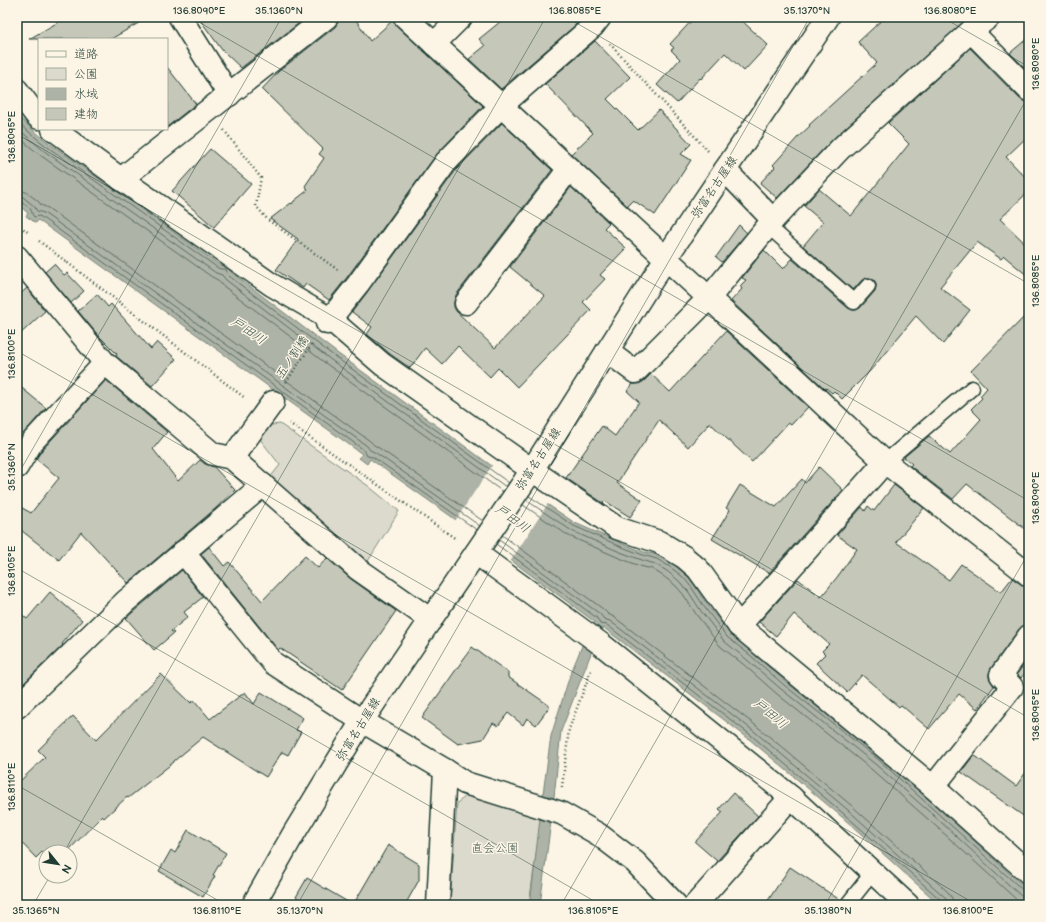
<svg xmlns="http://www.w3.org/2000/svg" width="1046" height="922" viewBox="0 0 1046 922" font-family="'Balsamiq Sans','Klee One',sans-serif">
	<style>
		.green { fill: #dcdacc; stroke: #7e8c80 }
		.water { fill: #aeb3a7; stroke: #758479 }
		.pier { fill: #fcf5e5 }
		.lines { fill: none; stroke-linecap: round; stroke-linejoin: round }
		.shore { stroke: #586c62; stroke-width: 1 }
		.building { fill: #c5c7b9; stroke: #1f3d34 }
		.service-casing { stroke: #1f3d34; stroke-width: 17 }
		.minor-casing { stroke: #1f3d34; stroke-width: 25 }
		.primary-casing { stroke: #1f3d34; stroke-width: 25 }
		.path { stroke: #1f3d34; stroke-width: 2.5; stroke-dasharray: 1 3; stroke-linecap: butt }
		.service { stroke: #fcf5e5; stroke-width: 14 }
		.minor { stroke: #fcf5e5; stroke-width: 22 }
		.primary { stroke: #fcf5e5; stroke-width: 22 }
		.ticks { fill: none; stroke: #1f3d34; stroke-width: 1; stroke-opacity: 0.45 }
		.labels { text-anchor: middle; stroke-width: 3; stroke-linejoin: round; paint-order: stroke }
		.street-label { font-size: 12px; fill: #1f3d34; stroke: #fcf5e5 }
		.park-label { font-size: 12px; fill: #455c52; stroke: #fcf5e5 }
		.water-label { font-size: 13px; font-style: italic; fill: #435a51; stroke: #fcf5e5 }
		.neatline { fill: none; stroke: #1f3d34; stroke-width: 1.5 }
		.ticks-label { font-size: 10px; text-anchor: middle; fill: #1f3d34 }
	</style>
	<rect width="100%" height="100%" fill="#fcf5e5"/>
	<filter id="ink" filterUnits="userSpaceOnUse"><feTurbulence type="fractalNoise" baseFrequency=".025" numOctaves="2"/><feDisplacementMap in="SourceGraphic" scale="8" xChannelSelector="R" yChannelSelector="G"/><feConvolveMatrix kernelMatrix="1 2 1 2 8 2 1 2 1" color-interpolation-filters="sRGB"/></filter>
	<g filter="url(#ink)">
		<g class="green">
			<path d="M280,424L367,485L399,511L365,566L269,479L280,465L256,434L263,426Z"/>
			<path d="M470,793L541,818L529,905H450L457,803Z"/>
		</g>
		<path class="water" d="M17,115L32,129L49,143L221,266L224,262L234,268L231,272L337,353L507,477L575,523L623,544L644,552L658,555L672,563L686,574L695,586L708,606L730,634L752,652L786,682L881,757L948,817L1029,891V905H940L842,817L749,739L604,628L593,648L561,731L553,806L540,905H530L542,801L551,736L570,675L584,641L595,622L452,517L370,459L367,464L359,458L362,454L38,220L36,223L26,216L28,213L17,204Z"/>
		<path class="pier" d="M493,464L549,502L510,562L455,521Z"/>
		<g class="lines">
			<g class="shore">
				<path d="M17,121L29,132L46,146L218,268L221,269H226L227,274L229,276L334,356L509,483"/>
				<path d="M17,128L43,150L216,273L222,275L226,280L331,360L506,487"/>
				<path d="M17,136L40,155L212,277L218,280L222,285L328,365L503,492"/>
				<path d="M17,190L26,192L38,201L41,205L48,208L370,441L374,445L379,448L483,521"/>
				<path d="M17,196L23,197L34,206L37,211L44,213L367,446L370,450L376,453L480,526"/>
				<path d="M17,201C21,202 29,206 31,210C32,212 32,215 34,217L39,216L41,217L364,450L367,456L373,457L477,530"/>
				<path d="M529,496L574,526L622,547L643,555L657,559L670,567L683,577L692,588L705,608L727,637L750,655L784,685L879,760L945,820L1025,892L1029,893"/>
				<path d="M526,500L572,531L620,552L642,560L655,564L667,571L679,581L688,591L701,611L724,641L746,659L781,689L875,764L942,823L1021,896L1025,898L1029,899"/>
				<path d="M523,505L569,536L617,557L640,566L652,569L663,576L675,585L683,594L696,614L720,646L743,664L777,694L871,769L938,828L1018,901L1023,904L1029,905"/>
				<path d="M502,535L603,609L608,614L614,617L759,728L852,806L948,892L952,898L953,905"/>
				<path d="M499,540L600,614L604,619L610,621L755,732L848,810L938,891L946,898L947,905"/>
				<path d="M496,544L597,618L600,624L607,625L752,736L844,814L941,900L942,905"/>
			</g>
		</g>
		<g class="building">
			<path d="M67,17H149L111,39H29Z"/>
			<path d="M198,17H307L241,68L222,50Z"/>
			<path d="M339,17H354L370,41L393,20L397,26L483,106L436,155L348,276L329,300L306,284L303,288L276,270L298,239L270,219L291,203L292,204L294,201L308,190L305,186L324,158L319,154L323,149L262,89L279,71L335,27L338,22Z"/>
			<path d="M506,17H572L578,23L501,89L469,59L485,46L479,39Z"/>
			<path d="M695,17H738L768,45L744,71L725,53L701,79L700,78L677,103L657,85L680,59L671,50L674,48L670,44Z"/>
			<path d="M885,17H969L833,139L777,198L760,183L775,167L773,165L798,137L810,126L809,125L877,63L858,42Z"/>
			<path d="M1029,37V72L1010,53Z"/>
			<path d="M595,41L630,77L607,99L638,130L659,110L691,144L681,154L691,160L655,215L633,200L627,206L571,154L593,133L545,84Z"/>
			<path d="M970,48L1020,99L1025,102H1029V135L1006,157L1029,181V191L1000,219L1029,247V277L1004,256L1001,259L977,242L940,287L970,310L943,344L916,316L870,371L842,399L834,391L832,393L826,388L825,389L731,301L742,289L740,286L746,280L742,278L764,250L783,269L792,259L848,308L852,310H856L860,308L875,291L876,287V283L874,280L870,278H866L862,280L853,290L803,246L823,222L804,206L819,189L851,216L909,144L888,123Z"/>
			<path d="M167,67L196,104L167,127Z"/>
			<path d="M502,123L552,170L456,295L454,302V307L456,311L495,348L545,296L510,267L571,187L609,223L604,228L626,248L600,275L605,279L583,302L591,310L517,387L498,368L490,377L458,346L442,364L425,348L410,368L390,354L367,334L372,327L352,312L368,291L456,170Z"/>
			<path d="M210,149L251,184L214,227L172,191Z"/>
			<path d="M739,225L747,233L722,262L716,257Z"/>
			<path d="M54,264L64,275L67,273L84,291L71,303L45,272Z"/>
			<path d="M27,288L45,311L17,337V297Z"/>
			<path d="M97,294L108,307L111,304L151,349L157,342L176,359L152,386L116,356L117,354L97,334L78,311Z"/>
			<path d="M1029,312V532L967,484L953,499L910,466L912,464L904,457L929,436L950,454L981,419L971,409L982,398L980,396L987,388L971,371Z"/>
			<path d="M726,331L808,407L791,425L788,423L752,462L710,423L688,447L659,420L617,483L642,500L630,517L605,501L603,503L566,478L602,426L615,436L639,402L627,391L633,384H639L644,381L651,374L670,392Z"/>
			<path d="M106,380L167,432L153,449L178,481L200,460L205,464L214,467L235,490L215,509L128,583L81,532L59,560L17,527V505L31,513L59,478L36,459L42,450Z"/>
			<path d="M17,384L46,408L23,434L17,443Z"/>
			<path d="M819,467L843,490L769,573L712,539L730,510L726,508L740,485L776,507L802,479L805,483Z"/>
			<path d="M894,485L924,508L896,542L949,580L961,564L1001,592L1012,578L1022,585L1029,587V624L1024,625L1019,629L991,668L989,673V678L994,686L977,709L959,694L929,729L901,705L899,707L862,675L847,692L816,663L825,654L822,651L829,644L794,614L776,636L759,622L798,579L821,597L838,576L857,549L837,535L862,507L865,511L868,506L874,511Z"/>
			<path d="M209,547L224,566L229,562L262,601L305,556L318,568L327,558L351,579L396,611L342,690L280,648L278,650L201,554Z"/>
			<path d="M182,570L203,597L184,612L188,617L171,631L174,633L154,650L126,618Z"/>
			<path d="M50,592L82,620L62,644L63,645L17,690V610L27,619Z"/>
			<path d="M472,647L508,672V677L550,706L536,725L527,718L523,725L508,713L498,726L493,723L483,739L458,744L422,718Z"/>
			<path d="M1029,657V668L1021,678L1017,674Z"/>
			<path d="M161,674L191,703L194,700L210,719L245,692L254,704L261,692L303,718L296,730L301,732L288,755L282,752L266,777L203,737L174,761V762L128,798L127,797L104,818L102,816L67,852H42L36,858L17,838V784L45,757L38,750L73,716L96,740Z"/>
			<path d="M974,755L1016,786L1029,768V820L961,772Z"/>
			<path d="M733,793L758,816L717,861L695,842L723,812L719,809Z"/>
			<path d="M188,830L226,853L213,875L215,876L203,897L159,871L171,850L175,853Z"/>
			<path d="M388,845L419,864V880L405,905H294L298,898L296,897L307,878L353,905Z"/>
			<path d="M790,867L840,900L839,905H765Z"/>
		</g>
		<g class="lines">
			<g class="service-casing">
				<g id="service">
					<path d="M768,226L854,302L868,286"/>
					<path d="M885,462L972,388"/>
					<path d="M847,905L873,872"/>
				</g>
			</g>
			<g class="minor-casing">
				<g id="minor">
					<path d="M180,17L229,95"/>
					<path d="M405,17L790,373L885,462L1029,575"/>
					<path d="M971,31L1029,90"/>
					<path d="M434,44L461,17"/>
					<path d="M17,90L35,114L39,118"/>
					<path d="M53,129L121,179L272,285L330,319L382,364L532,470L617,528L659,542L684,557L698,569L739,626L933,787L1029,873"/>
					<path d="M725,170L773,220"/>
					<path d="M121,179L327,17"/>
					<path d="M17,257L105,363L213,454L232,458L358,569L431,620"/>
					<path d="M466,303L569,169"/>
					<path d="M327,323L358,284L446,162L501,106L593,26L600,17"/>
					<path d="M607,351L635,372L709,298L773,220L841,148L971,31L989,17"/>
					<path d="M232,458L273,402"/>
					<path d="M17,467L32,442L105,363"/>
					<path d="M183,552L273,663L362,721L445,770L438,905"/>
					<path d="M476,553L601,644L791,797L908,905"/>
					<path d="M739,626L885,462"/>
					<path d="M17,707L126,601L263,485"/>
					<path d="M445,770L465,783L561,813L598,834L635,862L676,905"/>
					<path d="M933,787L1012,687L1001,675L1029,636"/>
					<path d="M695,905L791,797"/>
				</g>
			</g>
			<g class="primary-casing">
				<path id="primary" d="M253,905L294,833L362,721L532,470L666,258L828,17"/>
			</g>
			<g class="path">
				<path d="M610,44L708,151"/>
				<path d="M224,130L261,178L256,206L268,220L338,270"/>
				<path d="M17,224L29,233"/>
				<path d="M39,241L245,398"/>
				<path d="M286,382L313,343"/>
				<path d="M289,423L456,539"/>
				<path d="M562,787L569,729L592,668"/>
			</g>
			<use href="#service" class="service"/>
			<use href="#minor" class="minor"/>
			<use href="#primary" class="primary"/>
		</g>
	</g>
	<path class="ticks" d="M190,17L1029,501M566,17L1029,284M942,17L1029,67M17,18L18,17M17,134L1029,718M17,351L977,905M17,476L282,17M17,568L601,905M17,785L226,905M64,852L546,17M33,905L50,876M297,905L810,17M561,905L1029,95M825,905L1029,552"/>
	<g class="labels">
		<g class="street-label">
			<text transform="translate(714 187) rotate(-56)" y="4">弥富名古屋線</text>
			<text transform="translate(292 357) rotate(-56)" y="4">五ノ割橋</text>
			<text transform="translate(538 459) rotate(-57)" y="4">弥富名古屋線</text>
			<text transform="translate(358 729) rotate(-58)" y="4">弥富名古屋線</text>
		</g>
		<g class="park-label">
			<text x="495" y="852">直会公園</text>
		</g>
		<g class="water-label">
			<text transform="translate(249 330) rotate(34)" y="5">戸田川</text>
			<text transform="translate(513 518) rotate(36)" y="5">戸田川</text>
			<text transform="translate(771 713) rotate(40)" y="5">戸田川</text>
		</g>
	</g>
	<rect width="1046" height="922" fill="none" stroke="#fcf5e5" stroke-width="44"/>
	<rect x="38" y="38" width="130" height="92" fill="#fcf5e5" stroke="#a4ab9e"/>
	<rect x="46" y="51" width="20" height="6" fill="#fcf5e5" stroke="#a4ab9e"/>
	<text x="74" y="58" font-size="12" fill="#1f3d34">道路</text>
	<rect x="46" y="68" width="20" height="12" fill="#dcdacc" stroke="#a4ab9e"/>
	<text x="74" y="78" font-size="12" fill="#1f3d34">公園</text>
	<rect x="46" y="88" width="20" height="12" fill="#aeb3a7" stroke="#a4ab9e"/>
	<text x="74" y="98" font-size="12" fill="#1f3d34">水域</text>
	<rect x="46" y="108" width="20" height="12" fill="#c5c7b9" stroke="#a4ab9e"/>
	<text x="74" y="118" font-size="12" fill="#1f3d34">建物</text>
	<g transform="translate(58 864) rotate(120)"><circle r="19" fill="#fcf5e5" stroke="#a4ab9e"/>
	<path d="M0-3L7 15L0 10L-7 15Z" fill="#1f3d34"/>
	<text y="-6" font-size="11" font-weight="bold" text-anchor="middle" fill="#1f3d34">N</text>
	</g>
	<rect x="22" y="22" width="1002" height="878" class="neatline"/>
	<g class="ticks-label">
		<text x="199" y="14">136.8090°E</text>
		<text x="279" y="14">35.1360°N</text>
		<text x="575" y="14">136.8085°E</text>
		<text x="807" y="14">35.1370°N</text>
		<text x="950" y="14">136.8080°E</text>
		<text transform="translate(1035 64) rotate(-90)" y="4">136.8080°E</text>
		<text transform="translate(11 137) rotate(-90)" y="4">136.8095°E</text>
		<text transform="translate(1035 281) rotate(-90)" y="4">136.8085°E</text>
		<text transform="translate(11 354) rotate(-90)" y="4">136.8100°E</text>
		<text transform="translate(11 467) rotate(-90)" y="4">35.1360°N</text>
		<text transform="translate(1035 498) rotate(-90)" y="4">136.8090°E</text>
		<text transform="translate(11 571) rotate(-90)" y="4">136.8105°E</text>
		<text transform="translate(1035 715) rotate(-90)" y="4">136.8095°E</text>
		<text transform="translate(11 787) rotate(-90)" y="4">136.8110°E</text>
		<text x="36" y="914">35.1365°N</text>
		<text x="217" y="914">136.8110°E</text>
		<text x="300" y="914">35.1370°N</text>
		<text x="593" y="914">136.8105°E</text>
		<text x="828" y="914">35.1380°N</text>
		<text x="968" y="914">136.8100°E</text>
	</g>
</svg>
